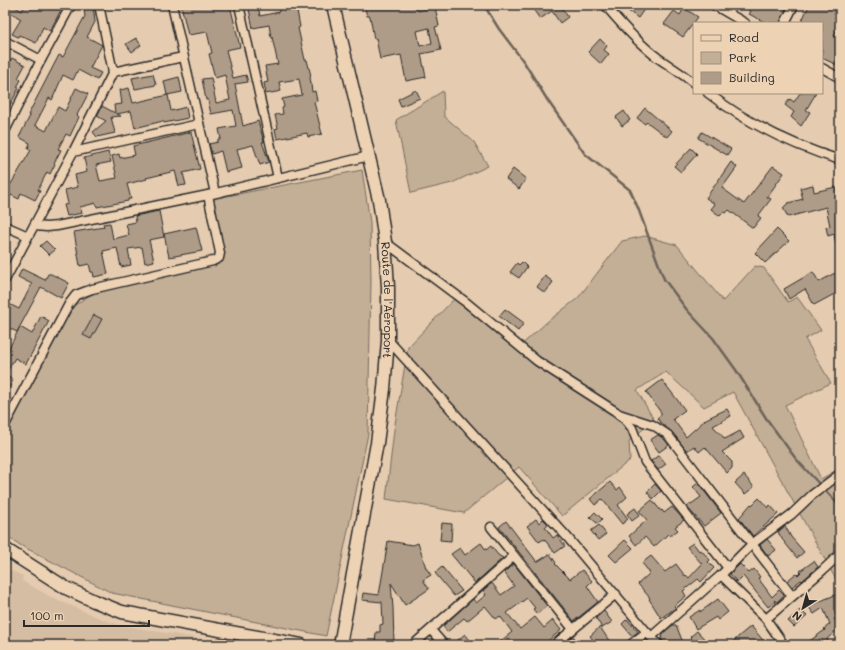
<svg xmlns="http://www.w3.org/2000/svg" width="845" height="650" viewBox="0 0 845 650" font-family="Mali,sans-serif">
	<style>
		.built { fill: #d5bda3 }
		.green { fill: #c3ae96; stroke: #776c60 }
		.lines { fill: none; stroke-linecap: round; stroke-linejoin: round }
		.stream { stroke: #6d6459; stroke-width: 2.5 }
		.building { fill: #af9c88; stroke: #2b2b2b; fill-rule: evenodd }
		.street-casing { stroke: #2b2b2b; stroke-width: 11 }
		.secondary-casing { stroke: #2b2b2b; stroke-width: 15 }
		.street { stroke: #edd2b4; stroke-width: 8 }
		.secondary { stroke: #edd2b4; stroke-width: 12 }
		.labels { text-anchor: middle; stroke-width: 4; stroke-linejoin: round; paint-order: stroke }
		.street-label { font-size: 12px; fill: #2b2b2b; stroke: #edd2b4 }
	</style>
	<rect width="100%" height="100%" fill="#e5cbaf"/>
	<filter id="ink" filterUnits="userSpaceOnUse"><feTurbulence type="fractalNoise" baseFrequency=".025" numOctaves="2"/><feDisplacementMap in="SourceGraphic" scale="8" xChannelSelector="R" yChannelSelector="G"/><feConvolveMatrix kernelMatrix="1 2 1 2 8 2 1 2 1" color-interpolation-filters="sRGB"/></filter>
	<g filter="url(#ink)">
		<path class="built" d="M5,568L23,576L22,581L53,598L104,620L120,625L236,645H5Z"/>
		<g class="green">
			<path d="M443,91L444,116L474,142L488,166L452,183L411,193L396,120Z"/>
			<path d="M362,170L370,222L371,281L368,434L326,636L112,593L20,545L5,534V433L72,307L93,293L223,262L212,199Z"/>
			<path d="M645,236L677,245L723,301L755,266L764,268L788,302L797,297L821,330L805,339L831,383L785,405L821,479L840,468V587L733,392L704,407L666,372L637,390L654,420L629,441L630,460L562,516L519,467L464,513L386,499L394,430L408,347L454,299L517,349L547,322L578,298L622,241Z"/>
		</g>
		<g class="lines">
			<path class="stream" d="M484,5L499,29L524,62L548,101L585,154L630,190L638,208L664,279L687,310L713,338L736,370L766,418L796,459L835,501L840,505"/>
		</g>
		<g class="building">
			<path d="M7,5H12L22,11L25,5H56L62,8L50,31L43,27L36,43L19,35L18,37L12,34L21,19L5,9Z"/>
			<path d="M83,5H93L95,22L87,37L102,45L90,68L101,73L97,80L78,70L73,80L63,75L52,100L49,98L35,125L46,131L58,107L65,111L76,88L88,94L77,115L79,117L70,136L66,134L58,149L61,150L54,163L55,164L50,174L47,172L38,190L40,191L35,200L21,193L19,199L11,195L5,207V181L11,184L31,150L28,148L30,143L19,137L30,116L28,115L59,55L63,57L85,16Z"/>
			<path d="M181,5H230L240,47L226,50L233,78L246,75L248,82L235,84L243,126L258,121L264,142H262L269,162L260,165L253,145L237,149L242,168L226,172L221,151L212,154L209,144L218,142V139H221L219,129L236,126L233,110L211,114L208,100H206L202,79L211,78L216,103L230,100L225,75L215,78L209,54L212,53L207,32L188,35Z"/>
			<path d="M248,5H258L260,16L279,12L277,5H296L300,27L298,28L305,60H307L311,76L310,77L312,92L315,91L317,101L314,102L322,134L308,137L307,133L277,139L275,129L278,128L275,115L283,114L282,108L284,107L282,99L302,95L299,79L279,82L281,91L266,94L264,83L268,82L265,66L278,64L272,37H271L269,25L253,28Z"/>
			<path d="M364,5H417L418,11L435,7L439,26L435,27L441,50L421,54L426,77L406,81L401,55L380,59L376,38L374,39L370,16H367ZM429,28L432,43L420,46L417,31Z"/>
			<path d="M530,5H560L568,17L560,23L552,11L540,19Z"/>
			<path d="M630,5H647L638,18L627,10Z"/>
			<path d="M738,5H777L786,9L780,23H766L749,14L751,11Z"/>
			<path d="M809,5H840V22L834,36L840,39V59L837,65L822,58V23H801Z"/>
			<path d="M684,8L698,17L683,37L664,24L674,11L680,15Z"/>
			<path d="M136,38L141,45L132,52L126,44Z"/>
			<path d="M600,39L607,46L604,50L609,54L601,64L588,52Z"/>
			<path d="M5,57L10,61L12,58L25,65L18,78L21,80L17,87L19,88L5,114Z"/>
			<path d="M153,74L156,85L135,89L132,78Z"/>
			<path d="M179,77L182,92L167,95L164,81Z"/>
			<path d="M129,88L133,103L168,95L171,111L186,107L188,118L164,123L163,121L135,128L131,111L117,114L121,116L111,117L115,133L97,137L93,132L106,121L97,116L102,106L115,113L114,105L122,104L120,90Z"/>
			<path d="M416,90L420,98L401,106L398,99Z"/>
			<path d="M800,93H816L806,110L810,112L801,126L791,117L794,112L785,105L790,99L794,102Z"/>
			<path d="M645,108L672,131L667,137L647,122L645,124L637,118Z"/>
			<path d="M624,111L630,120L622,126L616,117Z"/>
			<path d="M191,132L200,169L183,173L186,185L179,186L175,171L146,178L147,179L127,184L131,199H128V201L97,207L96,203L80,207L82,213L67,216L64,205L68,204L65,190L78,187L75,175L87,172L84,158L108,152L111,162L96,165L100,181L117,178L112,156L119,154L120,158L135,155L133,146Z"/>
			<path d="M702,132L731,149L727,155L698,138Z"/>
			<path d="M691,148L697,154L681,172L674,166Z"/>
			<path d="M731,162L737,167L722,188L744,204L773,166L784,173L767,197L771,199L758,216L761,218L753,228L729,210L726,213L724,212L720,216L711,209L715,204L706,198Z"/>
			<path d="M513,169L526,179L519,189L506,179Z"/>
			<path d="M813,185L814,192L836,187L840,204V249H837L834,234L828,236L826,227L830,226L826,207L788,217L783,208L788,203L803,199L800,188Z"/>
			<path d="M159,211L164,237L149,240L154,261L145,263L142,247L128,249L131,265L121,267L117,248L103,251L108,274L94,277L93,272H91L89,264L80,266L74,232L104,227L103,224L110,223L113,239L129,235L126,224L136,222L135,216Z"/>
			<path d="M196,227L202,251L169,257L164,234Z"/>
			<path d="M777,229L789,241L765,263L755,253Z"/>
			<path d="M46,241L55,250L49,255L40,246Z"/>
			<path d="M522,262L527,267L519,278L510,272L517,263L519,265Z"/>
			<path d="M22,269L45,280L48,274H51L69,283L61,298L41,287L17,332L5,326V302L19,309L32,284L18,277Z"/>
			<path d="M813,272L819,282L833,274L840,273V291L814,305L805,289L789,299L784,289Z"/>
			<path d="M545,276L553,282L545,293L537,287Z"/>
			<path d="M505,309L524,323L518,331L499,316Z"/>
			<path d="M94,315L102,319L91,339L83,335Z"/>
			<path d="M41,316L49,321L26,364L15,358L5,375L13,380L5,396V356L20,327L32,334Z"/>
			<path d="M662,380L685,410L673,419L686,437L706,419L727,409L731,416L713,426L725,439L740,431L744,438L722,452L732,462V468L727,473L705,447L699,452L694,446L687,451L672,432L662,424L657,418L662,414L646,392Z"/>
			<path d="M658,435L664,439L669,445L659,452L650,440Z"/>
			<path d="M659,455L666,464L658,470L651,461Z"/>
			<path d="M744,475L754,487L745,494L735,483Z"/>
			<path d="M610,482L617,490L620,487L627,497L618,505L628,519L622,524L602,499L595,505L590,499Z"/>
			<path d="M698,483L721,513L704,526L687,507L701,497L693,487Z"/>
			<path d="M655,484L661,491L653,499L647,492Z"/>
			<path d="M759,498L768,508L770,505L778,514L753,536L739,518L751,504L752,505Z"/>
			<path d="M652,500L661,511L662,510L664,513L672,507L684,520L675,527L678,530L670,536L668,534L654,547L645,537L636,545L629,536L647,520L639,511Z"/>
			<path d="M635,508L640,515L632,521L627,514Z"/>
			<path d="M595,512L602,519L598,524L590,517Z"/>
			<path d="M536,519L539,523L543,519L548,524L545,527L553,538L557,535L565,546L555,553L544,539L539,542L527,526Z"/>
			<path d="M506,521L537,562L550,554L556,563L555,564L570,579L582,570L592,581L587,586L598,602L574,621L499,527Z"/>
			<path d="M442,523L452,524L451,541L440,540Z"/>
			<path d="M599,525L606,534L598,540L591,531Z"/>
			<path d="M785,526L791,537L804,552L797,558L782,539L778,532Z"/>
			<path d="M767,539L776,550L768,556L760,545Z"/>
			<path d="M625,540L633,548L616,562L609,555Z"/>
			<path d="M388,541L413,545L418,543L426,568L431,575L423,580L429,589L405,605L391,583L393,608L394,645H375L376,632H380V625L383,624L382,602L362,600L363,593L379,595Z"/>
			<path d="M481,543L486,550L491,546L498,555L503,558L475,583L451,554L460,548L465,555Z"/>
			<path d="M693,543L699,551L701,550L710,560L708,562L714,568L701,582L698,579L683,591L686,596L674,606L676,608L674,609L661,618L649,599L650,598L638,584L650,573L642,563L651,556L665,572L676,564L685,576L686,575L689,578L702,564L687,547Z"/>
			<path d="M814,561L818,567L802,581L801,580L792,587L787,581L794,575L797,574L798,575L801,572L800,571Z"/>
			<path d="M514,564L547,606L537,614L533,609L535,608L527,598L507,613L520,629L535,617L544,628L553,620L561,630L543,645H496L512,632L500,616L496,619L485,606L467,621L464,618L447,632L443,626L473,599L476,603L486,595L483,590L492,583L501,595L514,586L504,572Z"/>
			<path d="M740,564L749,573L754,569L760,577L758,578L772,597L779,590L784,595L777,602L774,600L775,602L768,607L743,576L737,582L730,574Z"/>
			<path d="M442,567L462,591L454,596L435,573Z"/>
			<path d="M840,593V609L834,611L837,618L834,619L840,627L827,639L828,641L825,643L827,645H804L825,630L824,629L830,624L823,608L814,614L808,606Z"/>
			<path d="M718,599L728,612L718,620L716,617L696,629L689,617L700,610V612Z"/>
			<path d="M800,610L807,616L794,627L788,621Z"/>
			<path d="M604,611L612,622L602,628L596,618Z"/>
			<path d="M627,619L638,632L632,636L622,624Z"/>
			<path d="M673,625H676L684,645H668L661,639L663,633Z"/>
			<path d="M751,626L767,645H730L738,637Z"/>
			<path d="M600,627L612,645H597L590,636Z"/>
			<path d="M697,631L710,645H698L690,637Z"/>
			<path d="M465,634L474,645H452Z"/>
			<path d="M574,637L579,645H563Z"/>
		</g>
		<g class="lines">
			<g class="street-casing">
				<g id="street">
					<path d="M172,5L215,193"/>
					<path d="M239,5L278,178"/>
					<path d="M605,5C621,24 638,43 658,58C670,66 682,74 694,83"/>
					<path d="M714,5L745,23"/>
					<path d="M785,23L794,5"/>
					<path d="M5,41L41,60"/>
					<path d="M822,68L840,78"/>
					<path d="M113,72L183,57"/>
					<path d="M708,93C748,124 792,145 840,160"/>
					<path d="M5,131L41,60L71,5"/>
					<path d="M73,152L199,124"/>
					<path d="M5,226L28,236"/>
					<path d="M34,226L47,227L57,226L208,195L369,156"/>
					<path d="M385,242L467,303L537,361L615,411L624,418L632,428L645,462L728,568"/>
					<path d="M5,280L73,152L113,72L99,5"/>
					<path d="M388,340L568,538L651,637L659,645"/>
					<path d="M619,414L653,425L668,435L792,596"/>
					<path d="M5,425L69,304L76,295L92,289L213,261L219,258L220,253L208,195"/>
					<path d="M491,527L573,629"/>
					<path d="M721,575L766,619L784,645"/>
					<path d="M766,619L823,570L840,554"/>
					<path d="M431,630L444,645"/>
					<path d="M651,637L721,575L752,544L792,514L812,495L840,474"/>
					<path d="M413,645L514,556"/>
					<path d="M554,645L616,594"/>
					<path d="M630,645L647,632"/>
				</g>
			</g>
			<g class="secondary-casing">
				<g id="secondary">
					<path id="s1" d="M333,5L379,200L385,242L388,287V340L384,389L377,443L340,645"/>
					<path d="M5,549L66,588L94,601L122,612L301,645"/>
				</g>
			</g>
			<use href="#street" class="street"/>
			<use href="#secondary" class="secondary"/>
		</g>
	</g>
	<g class="labels">
		<g class="street-label">
			<text dy="4" stroke="none"><textPath href="#s1" startOffset="301">Route de l'Aéroport</textPath></text>
		</g>
	</g>
	<rect width="845" height="650" fill="none" stroke="#edd2b4" stroke-width="20"/>
	<rect x="10" y="10" width="825" height="630" fill="none" stroke="#2b2b2b" stroke-width="1.5" filter="url(#ink)"/>
	<rect x="693" y="22" width="130" height="72" fill="#edd2b4" stroke="#9f8f7d"/>
	<rect x="701" y="35" width="20" height="6" fill="#edd2b4" stroke="#9f8f7d"/>
	<text x="729" y="42" font-size="12" fill="#2b2b2b">Road</text>
	<rect x="701" y="52" width="20" height="12" fill="#c3ae96" stroke="#9f8f7d"/>
	<text x="729" y="62" font-size="12" fill="#2b2b2b">Park</text>
	<rect x="701" y="72" width="20" height="12" fill="#af9c88" stroke="#9f8f7d"/>
	<text x="729" y="82" font-size="12" fill="#2b2b2b">Building</text>
	<g transform="translate(803 608) rotate(217)" stroke="#edd2b4" stroke-width="3" paint-order="stroke">
	<path d="M0-3L7 15L0 10L-7 15Z" fill="#2b2b2b"/>
	<text y="-6" font-size="11" font-weight="bold" text-anchor="middle" fill="#2b2b2b">N</text>
	</g>
	<path d="M24 620v6h125v-6" fill="none" stroke="#2b2b2b" stroke-width="2"/>
	<text x="30" y="620" font-size="12" fill="#2b2b2b" stroke="#edd2b4" stroke-width="3" paint-order="stroke">100 m</text>
</svg>
